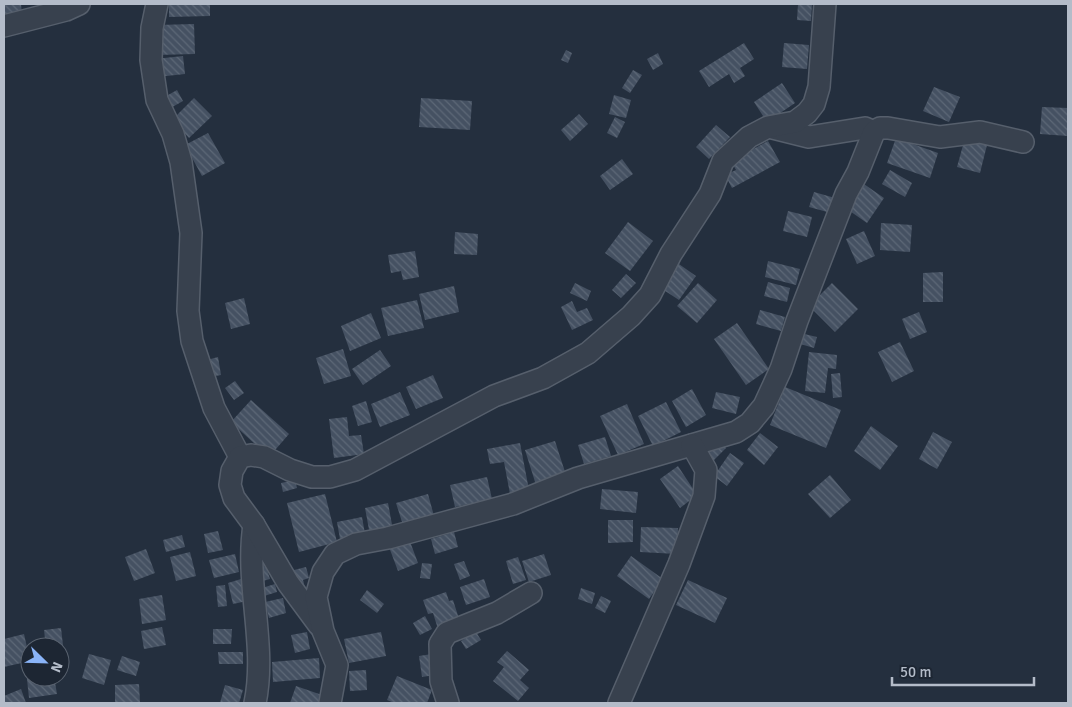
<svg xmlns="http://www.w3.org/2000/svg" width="1072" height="707" viewBox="0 0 1072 707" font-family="Signika,sans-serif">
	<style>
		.building { fill: url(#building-back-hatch) }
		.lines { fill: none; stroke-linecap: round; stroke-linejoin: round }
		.minor-casing { stroke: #565f6c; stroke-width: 24 }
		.minor { stroke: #38414e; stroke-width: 21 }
	</style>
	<defs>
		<pattern id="building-back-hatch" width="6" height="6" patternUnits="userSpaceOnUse" patternTransform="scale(1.25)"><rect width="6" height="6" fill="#455162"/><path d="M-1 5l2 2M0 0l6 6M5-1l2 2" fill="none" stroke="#5d6877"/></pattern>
	</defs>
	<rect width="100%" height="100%" fill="#242f3e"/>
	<g class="building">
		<path d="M4,4H21L22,16L4,17Z"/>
		<path d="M169,4H210V16L169,17Z"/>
		<path d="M798,4H812L811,21L797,20Z"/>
		<path d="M194,24L195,54L157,55V25Z"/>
		<path d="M744,43L754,59L740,68L745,76L734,83L729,74L709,87L699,71Z"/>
		<path d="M784,43L809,45L807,69L782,67Z"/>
		<path d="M566,50L572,53L568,63L561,60Z"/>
		<path d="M658,53L663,64L653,70L647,59Z"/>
		<path d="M183,56L185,74L157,77L155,59Z"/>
		<path d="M633,70L642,75L630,93L622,88Z"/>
		<path d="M782,83L795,103L767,122L754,102Z"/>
		<path d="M934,87L960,97L949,122L923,111Z"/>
		<path d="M177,90L183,101L167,110L161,99Z"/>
		<path d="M614,95L631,100L626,118L609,114Z"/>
		<path d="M194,98L212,116L189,138L172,120Z"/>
		<path d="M421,98L472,101L470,130L419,127Z"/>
		<path d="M1042,107L1068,108V136L1040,134Z"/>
		<path d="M579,114L588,124L570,141L561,130Z"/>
		<path d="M615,117L625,122L617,138L607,133Z"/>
		<path d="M716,125L730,137L709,159L696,147Z"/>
		<path d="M208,133L225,163L202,176L185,145Z"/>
		<path d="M896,138L938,153L930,178L887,163Z"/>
		<path d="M965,138L987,145L980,173L957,167Z"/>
		<path d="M768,141L780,162L732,188L725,175L736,170L731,161Z"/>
		<path d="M622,159L633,174L610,190L600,176Z"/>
		<path d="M890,170L912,183L905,197L882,184Z"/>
		<path d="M861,182L884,198L867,223L844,207Z"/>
		<path d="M814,192L835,198L831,213L809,207Z"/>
		<path d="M788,211L812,217L807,237L783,231Z"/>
		<path d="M628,222L653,241L630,271L605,253Z"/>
		<path d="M881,223L912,225L910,252L880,250Z"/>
		<path d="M864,231L875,256L857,264L846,239Z"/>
		<path d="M455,232L478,234L477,255L454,254Z"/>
		<path d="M415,251L419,277L403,280L401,271L391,273L388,255Z"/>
		<path d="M768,261L800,269L796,285L765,277Z"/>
		<path d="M676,262L696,276L679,300L659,287Z"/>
		<path d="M943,272V302H923V273Z"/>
		<path d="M626,274L636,283L621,298L612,290Z"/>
		<path d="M768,282L790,288L787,302L764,296Z"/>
		<path d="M575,283L591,291L587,301L570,293Z"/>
		<path d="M698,283L717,300L697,323L677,306Z"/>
		<path d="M832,283L858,309L835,332L809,306Z"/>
		<path d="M454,286L459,312L425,320L419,294Z"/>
		<path d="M244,298L250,324L231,329L225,303Z"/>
		<path d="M417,300L424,328L388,336L381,308Z"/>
		<path d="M572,301L577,312L587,308L593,320L572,330L561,307Z"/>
		<path d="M760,310L785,317L781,331L756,324Z"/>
		<path d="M919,312L927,332L910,339L902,319Z"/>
		<path d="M371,313L381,338L350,351L341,326Z"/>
		<path d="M737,323L769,369L746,385L714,339Z"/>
		<path d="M800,333L817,337L814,348L797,343Z"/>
		<path d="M900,342L914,371L892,382L878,352Z"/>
		<path d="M343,349L351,376L324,384L316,358Z"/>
		<path d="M380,350L391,366L363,385L352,369Z"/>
		<path d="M809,352L837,355L836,369L828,368L825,393L805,391Z"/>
		<path d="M218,357L221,375L210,377L207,360Z"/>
		<path d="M840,373L842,397L833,398L831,374Z"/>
		<path d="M433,375L443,398L416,409L406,387Z"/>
		<path d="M235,381L244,393L234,400L225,388Z"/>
		<path d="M785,387L841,410L826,448L770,425Z"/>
		<path d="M692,389L706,415L686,427L672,401Z"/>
		<path d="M400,392L410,415L380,427L371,404Z"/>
		<path d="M716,392L740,397L736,414L712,408Z"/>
		<path d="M251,400L289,434L269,457L231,422Z"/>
		<path d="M366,401L372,422L358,426L352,406Z"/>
		<path d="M666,402L681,432L653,446L638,416Z"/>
		<path d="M627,404L644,444L618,455L600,416Z"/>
		<path d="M347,417L349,436L361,435L364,454L334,458L329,419Z"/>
		<path d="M871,426L898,446L880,470L854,451Z"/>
		<path d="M933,432L952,442L937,469L919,459Z"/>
		<path d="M760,433L778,447L764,465L747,450Z"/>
		<path d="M605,437L611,456L584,464L578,445Z"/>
		<path d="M555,441L566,475L536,485L525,450Z"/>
		<path d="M719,441L726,448L710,464L703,458Z"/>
		<path d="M520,443L529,490L510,494L504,462L490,464L487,449Z"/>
		<path d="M730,453L744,463L727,486L714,476Z"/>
		<path d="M678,466L697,495L680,508L660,479Z"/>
		<path d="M830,475L851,500L830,518L808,494Z"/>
		<path d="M487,477L492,499L455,507L450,485Z"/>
		<path d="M295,480L297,488L283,492L281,483Z"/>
		<path d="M602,489L638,492L636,513L600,509Z"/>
		<path d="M325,494L337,542L299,552L287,503Z"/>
		<path d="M428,494L434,516L403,525L396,503Z"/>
		<path d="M388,503L393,530L370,535L365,508Z"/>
		<path d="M362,517L365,534L340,539L337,522Z"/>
		<path d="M608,520H633V542L608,543Z"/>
		<path d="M641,527L678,528L677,554L640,552Z"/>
		<path d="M218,531L223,550L208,553L204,534Z"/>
		<path d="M454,532L458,547L435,554L431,539Z"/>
		<path d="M182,535L185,547L166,552L163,540Z"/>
		<path d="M409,539L418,563L398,571L389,547Z"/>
		<path d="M146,549L155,573L134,581L125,557Z"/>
		<path d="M190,552L196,576L176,581L170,557Z"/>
		<path d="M235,554L239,572L214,578L209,560Z"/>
		<path d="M544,554L551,575L529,582L522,561Z"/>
		<path d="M631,556L663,579L649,599L617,576Z"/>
		<path d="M518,557L526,580L513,584L506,561Z"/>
		<path d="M464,561L470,576L460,580L454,564Z"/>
		<path d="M422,563L432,564L430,579L420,578Z"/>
		<path d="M266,566L270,579L259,582L256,569Z"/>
		<path d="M306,567L309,578L303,580L305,588L290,571Z"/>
		<path d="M241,579L247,601L233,604L228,583Z"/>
		<path d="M484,579L490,597L466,605L460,587Z"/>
		<path d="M688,580L727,598L715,623L676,605Z"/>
		<path d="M275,584L277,592L264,596L262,588Z"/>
		<path d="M225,585L227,606L218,607L216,586Z"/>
		<path d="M581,588L595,593L592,604L578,599Z"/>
		<path d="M367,590L384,604L377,613L360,600Z"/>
		<path d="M446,592L449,601L453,600L460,622L438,629L433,613L428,614L423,600Z"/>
		<path d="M162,595L166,620L142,624L139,599Z"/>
		<path d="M601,596L611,601L605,613L595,608Z"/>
		<path d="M283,598L286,613L269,618L265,602Z"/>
		<path d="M425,616L432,629L420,635L413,623Z"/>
		<path d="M162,627L166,645L144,649L141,631Z"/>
		<path d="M61,628L64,654L60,655V647H46L44,630Z"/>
		<path d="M213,629H232L231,644H213Z"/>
		<path d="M307,632L310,649L295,653L291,635Z"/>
		<path d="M381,632L386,656L349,663L344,639Z"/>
		<path d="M476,632L481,640L466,649L461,641Z"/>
		<path d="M24,634L30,661L4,667V639Z"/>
		<path d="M507,651L529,670L520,680L529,688L518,701L493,681L504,667L497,662Z"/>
		<path d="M218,652H243V664H219Z"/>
		<path d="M89,654L111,660L104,685L82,678Z"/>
		<path d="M432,654L435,675L422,677L419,656Z"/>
		<path d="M122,656L140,662L136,676L117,670Z"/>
		<path d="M319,658L320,678L273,682L272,662Z"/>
		<path d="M366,670L367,690L350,691L349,671Z"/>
		<path d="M397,676L432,690L427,703H394L387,700Z"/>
		<path d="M54,677L57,694L29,698L27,679Z"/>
		<path d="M139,684L140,702H115V685Z"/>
		<path d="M225,685L243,690L239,703H220Z"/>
		<path d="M296,686L322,695L319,703H290Z"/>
		<path d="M21,689L26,703H4V696Z"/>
	</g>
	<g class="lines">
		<g class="minor-casing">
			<g id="minor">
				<path d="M157,4L152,28L151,60L157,100L173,134L181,162L191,233L188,311L192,341L214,408L240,457"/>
				<path d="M4,26L66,10L79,4"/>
				<path d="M773,128L809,137L865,128L874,132"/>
				<path d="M254,525C245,584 267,645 255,703"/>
				<path d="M319,625L288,583L254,525L234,498L230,485L232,471L240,457L251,455L264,457L290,470L312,477H330L355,470L494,396L543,378L588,353L631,316L650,295L671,254L710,194L723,161L749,137L768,127L795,122L807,113L814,104L819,87L825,4"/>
				<path d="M330,703L337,665L323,631L316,597L323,572L335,554L356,544L388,538L513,504L578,478L736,432L750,423L764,406L781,369L797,321L846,194L858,172L874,132L880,128H888L940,137L980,132L1023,142"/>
				<path d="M448,703L441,681L440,644L447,633L497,613L531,593"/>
				<path d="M619,703L679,564L704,496L706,470L692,445"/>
			</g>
		</g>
		<use href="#minor" class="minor"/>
	</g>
	<rect width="1072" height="707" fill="none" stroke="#b4bcc9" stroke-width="10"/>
	<g transform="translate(45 662) rotate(113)"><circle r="24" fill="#1d2633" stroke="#59626f"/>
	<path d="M0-4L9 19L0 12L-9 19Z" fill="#8ab4f8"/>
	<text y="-8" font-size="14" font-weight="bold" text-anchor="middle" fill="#b4bcc9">N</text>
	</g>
	<path d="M892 677v8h142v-8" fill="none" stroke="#b4bcc9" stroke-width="2.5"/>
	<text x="900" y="677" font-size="15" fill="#b4bcc9" stroke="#1d2633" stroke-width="4" paint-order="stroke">50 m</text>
</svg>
